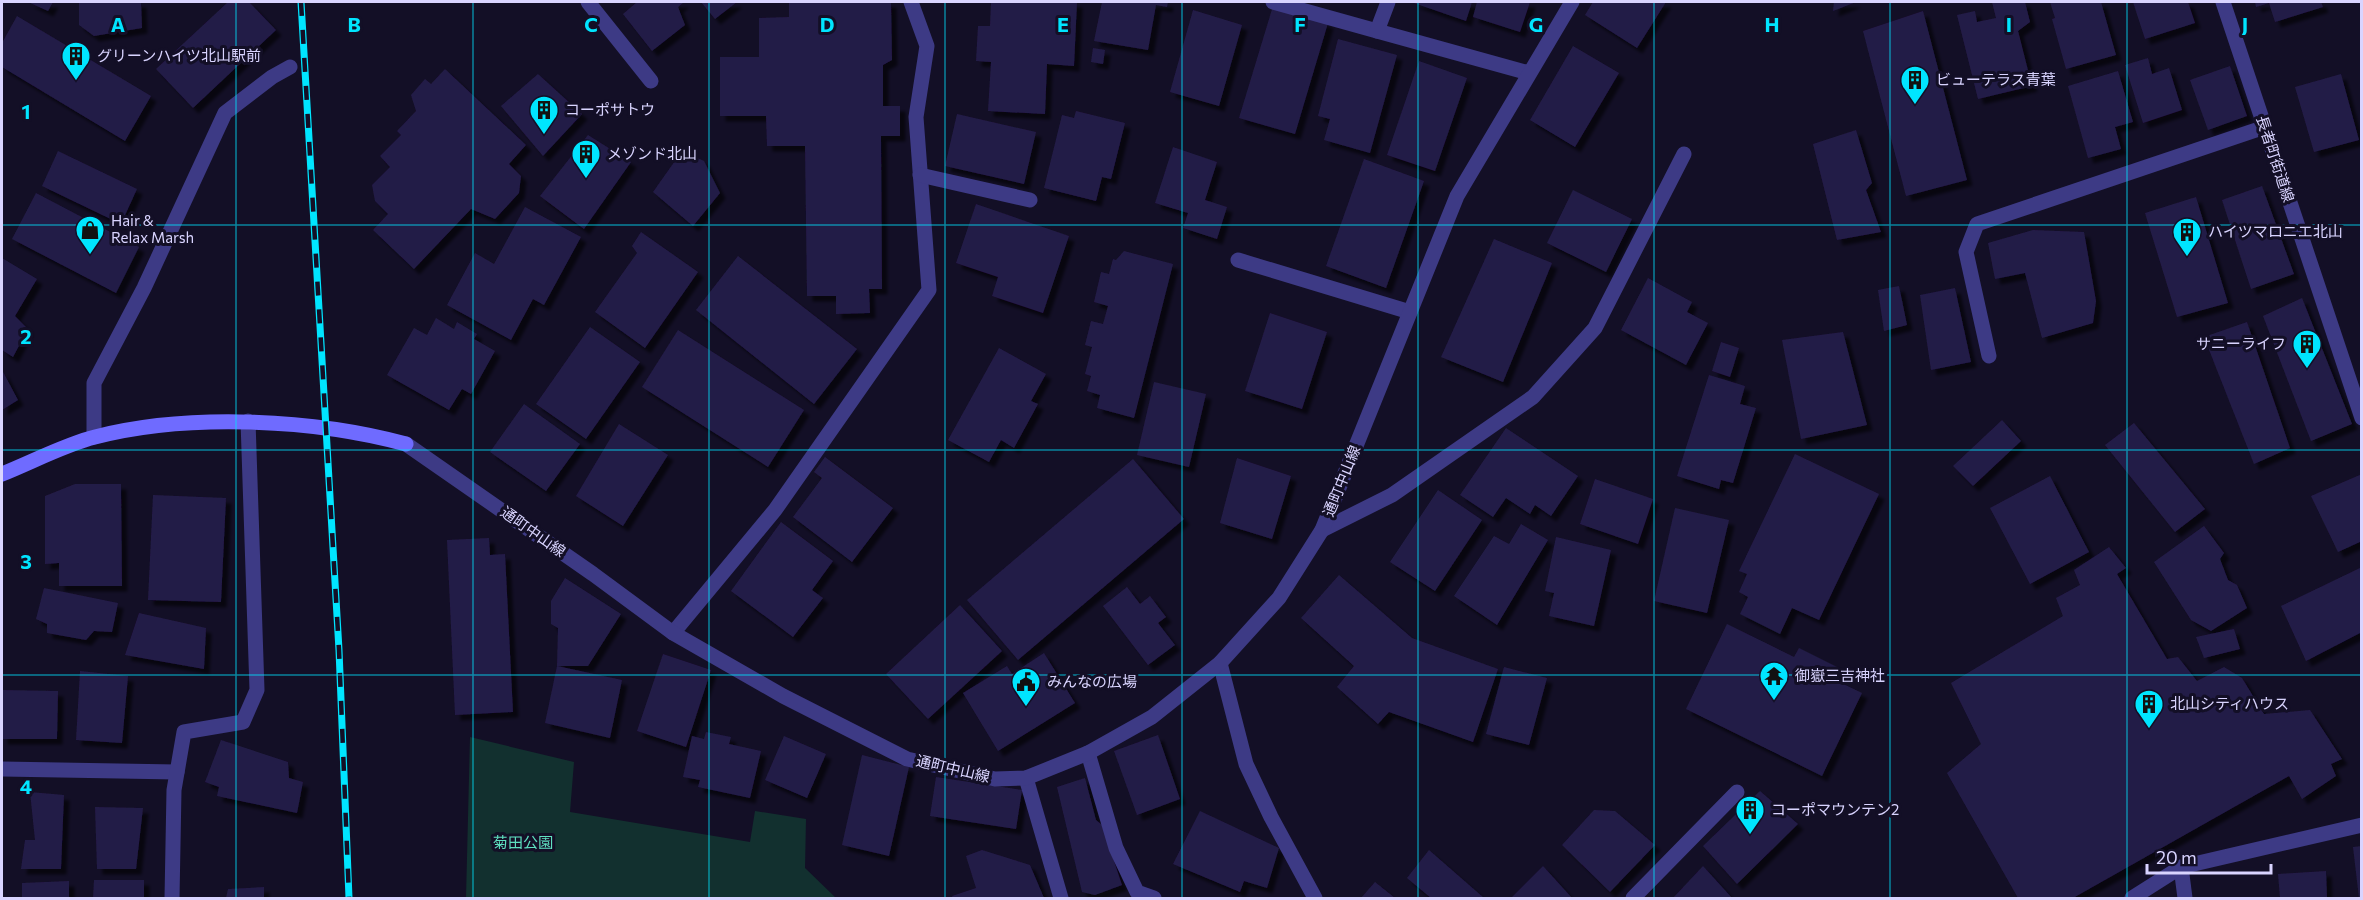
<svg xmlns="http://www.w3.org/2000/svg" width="2363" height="900" viewBox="0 0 2363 900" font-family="Commissioner,'Noto Sans JP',sans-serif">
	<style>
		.green { fill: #12302f }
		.building { fill: #241b47; filter: url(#shadow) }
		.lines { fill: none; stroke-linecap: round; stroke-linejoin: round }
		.lane { stroke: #3d3a85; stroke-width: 15 }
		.street { stroke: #3d3a85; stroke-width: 15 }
		.secondary { stroke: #6f6bff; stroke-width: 15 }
		.rail-casing { stroke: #00e5ff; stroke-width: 7 }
		.rail { stroke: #130f26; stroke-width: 4.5; stroke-dasharray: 14; stroke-linecap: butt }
		.grid { fill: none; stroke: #00e5ff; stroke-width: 1.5; stroke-opacity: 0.55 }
		.labels { text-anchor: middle; stroke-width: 6; stroke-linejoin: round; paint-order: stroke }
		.poi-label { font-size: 15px; fill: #d9d4ff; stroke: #130f26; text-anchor: start }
		.street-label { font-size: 15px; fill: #d9d4ff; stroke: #130f26 }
		.park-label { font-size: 15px; fill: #5fe0c0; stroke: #130f26 }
		.grid-label { font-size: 20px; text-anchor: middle; font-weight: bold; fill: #00e5ff; stroke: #130f26; stroke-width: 6; stroke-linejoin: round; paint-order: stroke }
	</style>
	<defs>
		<filter id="shadow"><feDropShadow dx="5.5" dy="5.5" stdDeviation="1.5" flood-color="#0009"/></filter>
	</defs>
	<rect width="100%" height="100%" fill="#130f26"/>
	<path class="green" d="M470,737L574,762L570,812L750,842L755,811L806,819L805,868L836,898H466Z"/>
	<g class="building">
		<path d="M28,2H53L48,11Z"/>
		<path d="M79,2H141L142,28L94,36L79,25Z"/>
		<path d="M228,2H249L276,30L193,108L156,69Z"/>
		<path d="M637,2H684L678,7L685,25L652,51L623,14Z"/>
		<path d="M701,2H737L715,19Z"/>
		<path d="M789,2H891L892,60L883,65V106H900V136H881L882,289H869L870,313L836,314V296H807L805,146H767L766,116H720V57H759V18L789,17Z"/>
		<path d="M991,2H1077L1074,66L1047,64L1045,114L988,111L991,62L976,61L978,26H990Z"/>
		<path d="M1102,2H1168L1167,7L1156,5L1148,50L1094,41Z"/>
		<path d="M1411,2H1472L1466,21Z"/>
		<path d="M1477,2H1530L1520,32L1473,17Z"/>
		<path d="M1593,2H1666L1637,48L1585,15Z"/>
		<path d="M1834,2H1856L1833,11Z"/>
		<path d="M1992,2H2025L2030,22L2018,31L2032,86L1978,99L1957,15L1975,11L1977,22L1996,18Z"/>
		<path d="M2050,2H2101L2116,55L2066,69L2052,19L2055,18Z"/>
		<path d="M2133,2H2188L2195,23L2145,39Z"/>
		<path d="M2255,2H2321L2323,7L2275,22L2269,3L2256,7Z"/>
		<path d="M1273,6L1328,23L1295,134L1239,118Z"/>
		<path d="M1193,10L1242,25L1219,106L1170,92Z"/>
		<path d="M1923,11L1967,180L1906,196L1863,31Z"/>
		<path d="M17,16L151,96L125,141L2,67V43Z"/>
		<path d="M1338,39L1397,55L1370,153L1324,140L1330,119L1318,116Z"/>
		<path d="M1573,46L1619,73L1575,147L1530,120Z"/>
		<path d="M1093,48L1105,50L1103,64L1091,62Z"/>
		<path d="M2148,58L2152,74L2169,68L2182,110L2143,123L2125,65Z"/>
		<path d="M1419,61L1467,78L1435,171L1387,155Z"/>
		<path d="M2230,66L2247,116L2208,130L2190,80Z"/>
		<path d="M445,69L526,145L509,164L521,176L519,193L495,219L471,209L414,269L373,230L388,214L375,201L372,185L390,167L380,156L401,135L397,131L416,111L411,95L425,79L431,84Z"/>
		<path d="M2118,71L2133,122L2115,127L2121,149L2088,158L2068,86Z"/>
		<path d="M538,74L582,114L543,156L501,106Z"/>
		<path d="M2341,74L2359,140L2314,152L2295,87Z"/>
		<path d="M1076,111L1125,123L1111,179L1102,177L1096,201L1044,188L1062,115L1074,118Z"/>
		<path d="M957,114L1036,132L1024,184L945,166Z"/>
		<path d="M1856,130L1872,183L1866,190L1881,232L1837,240L1813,144Z"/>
		<path d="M588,135L631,162L584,229L540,196Z"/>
		<path d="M1173,147L1217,162L1205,200L1227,207L1217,239L1183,228L1188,213L1155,203Z"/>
		<path d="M58,151L137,189L121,224L42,186Z"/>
		<path d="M682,151L704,161L720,193L693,226L653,192Z"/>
		<path d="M1364,159L1424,181L1386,288L1326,266Z"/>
		<path d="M2262,186L2294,274L2251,289L2222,200Z"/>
		<path d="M1573,190L1632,219L1606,272L1547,243Z"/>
		<path d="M36,193L139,247L116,293L12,239Z"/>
		<path d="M2196,197L2228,303L2177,317L2145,213Z"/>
		<path d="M976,204L1069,236L1043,313L992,296L998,277L956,263Z"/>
		<path d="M525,207L581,237L544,305L533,299L511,340L447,305L475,253L494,264Z"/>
		<path d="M2033,230L2084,232L2096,301L2093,323L2042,338L2025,273L1995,279L1988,243Z"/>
		<path d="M641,232L698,272L645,348L595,312L637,253L632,246Z"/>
		<path d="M1494,239L1552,263L1503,382L1441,357Z"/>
		<path d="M1124,251L1173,264L1134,418L1097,408L1100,395L1087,391L1091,376L1085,374L1092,347L1085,345L1091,321L1103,324L1108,306L1094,302L1101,272L1109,274L1113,259L1116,260Z"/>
		<path d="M738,256L857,349L814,404L696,310Z"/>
		<path d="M2,258L37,279L15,316L28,329L13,357L2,350Z"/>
		<path d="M1648,278L1692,302L1687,312L1708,323L1686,365L1621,330Z"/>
		<path d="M1899,286L1907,325L1884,331L1878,290Z"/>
		<path d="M1955,288L1971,362L1931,370L1920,295Z"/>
		<path d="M2302,298L2352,424L2311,441L2263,316Z"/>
		<path d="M1270,313L1327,332L1302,409L1245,391Z"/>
		<path d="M436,318L454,329L457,322L477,334L474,339L495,351L471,394L462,389L449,410L387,375L414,328L427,335Z"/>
		<path d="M2247,322L2290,448L2254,464L2204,337Z"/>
		<path d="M590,327L640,362L586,439L536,404Z"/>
		<path d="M678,330L804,410L768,467L642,387Z"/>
		<path d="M1843,332L1867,425L1801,439L1782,340Z"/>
		<path d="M1721,342L1739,348L1730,377L1712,371Z"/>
		<path d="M999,348L1046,374L1031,401L1038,404L1014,448L1001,440L989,462L948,440Z"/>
		<path d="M2,370L18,400L2,410Z"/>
		<path d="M1709,375L1745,386L1740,404L1756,408L1733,483L1721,480L1719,489L1677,476Z"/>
		<path d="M1154,382L1206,394L1189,467L1137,455Z"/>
		<path d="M524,404L580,444L546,491L490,452Z"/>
		<path d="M2002,420L2021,441L1973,486L1953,466Z"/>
		<path d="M2134,423L2205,509L2175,532L2105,445Z"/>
		<path d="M619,424L668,455L623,526L576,496Z"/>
		<path d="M1506,428L1578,476L1551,516L1535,505L1530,514L1506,498L1493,517L1460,495Z"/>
		<path d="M1795,454L1879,494L1819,620L1792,608L1780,634L1740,614L1748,597L1739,592L1747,574L1739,571Z"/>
		<path d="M825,457L893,508L852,562L793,517L822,478L814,472Z"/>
		<path d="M1237,458L1291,476L1272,539L1220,523Z"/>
		<path d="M1133,459L1184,519L1018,660L967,600Z"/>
		<path d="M2362,474V541L2338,552L2311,496Z"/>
		<path d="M2050,476L2089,552L2030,584L1990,508Z"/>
		<path d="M1595,479L1653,499L1638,544L1580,524Z"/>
		<path d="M75,484H121L122,586H59V563L45,564V496Z"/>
		<path d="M1438,490L1482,520L1435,591L1390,562Z"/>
		<path d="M153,495L226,498L221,602L148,600Z"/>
		<path d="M1675,508L1729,520L1707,613L1654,601Z"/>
		<path d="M781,522L833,561L812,590L823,598L793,637L731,591Z"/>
		<path d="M1521,524L1548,540L1497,625L1454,596L1494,536L1509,544Z"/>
		<path d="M2204,526L2224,553L2220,559L2228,580L2237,585L2247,608L2211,631L2191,620L2154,562Z"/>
		<path d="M1556,537L1611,550L1594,626L1549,616L1554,593L1545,591Z"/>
		<path d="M489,538L490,555L505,554L513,712L455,715L447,540Z"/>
		<path d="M2109,547L2126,568L2117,574L2167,659L2178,657L2197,681L2224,667L2242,678L2264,714L2310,710L2342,759L2331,764L2336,776L2302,799L2289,776L2073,898H2018L1947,773L1981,744L1951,683L2063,616L2056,598L2080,585L2074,570Z"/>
		<path d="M2362,567V632L2306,661L2281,606Z"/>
		<path d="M1339,575L1412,638L1498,669L1473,742L1389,712L1378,724L1337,687L1354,666L1301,618Z"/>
		<path d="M565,578L621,614L588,666H557L558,628L551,624V601Z"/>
		<path d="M1127,587L1140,604L1150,596L1166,617L1158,623L1175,645L1148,665L1103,606Z"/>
		<path d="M44,588L118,603L112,632L94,631L86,640L47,633V624L36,619Z"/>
		<path d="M960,605L1002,651L928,719L886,674Z"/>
		<path d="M139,613L206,628L204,669L125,655Z"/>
		<path d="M1727,624L1794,657L1799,648L1841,669L1835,680L1862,693L1822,776L1686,709Z"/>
		<path d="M2234,629L2240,649L2204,658L2196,637Z"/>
		<path d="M1044,653L1075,703L998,751L963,693L1007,666L1012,674Z"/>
		<path d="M663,654L711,670L686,747L637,731Z"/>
		<path d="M557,666L622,680L610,738L545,723Z"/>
		<path d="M1504,667L1547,678L1529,745L1486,734Z"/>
		<path d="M80,671L128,676L122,743L76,740Z"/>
		<path d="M2,690L58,691L57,739H2Z"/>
		<path d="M706,732L731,737L729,744L761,751L750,798L698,787L700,780L683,777L692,736L704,739Z"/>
		<path d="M1158,735L1180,799L1137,815L1114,751Z"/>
		<path d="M784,736L826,754L807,798L765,780Z"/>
		<path d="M221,740L288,762L289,778L303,782L297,813L217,796L219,787L205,782Z"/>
		<path d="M862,755L909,767L889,856L842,845Z"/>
		<path d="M936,777L1022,790L1016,829L930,816Z"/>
		<path d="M1085,778L1096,820L1102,825L1122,885L1095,895L1082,892L1057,787Z"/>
		<path d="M1760,791L1798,824L1737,884L1703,846Z"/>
		<path d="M30,792L64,795L61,869H21L25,840H35Z"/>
		<path d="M95,807L143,808L136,869H97Z"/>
		<path d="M1594,810L1615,811L1655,845L1610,892L1562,845Z"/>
		<path d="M1200,811L1279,848L1267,888L1244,881L1240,892L1173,864Z"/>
		<path d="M2362,846V898H2359L2353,847Z"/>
		<path d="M982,850L1030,865L1044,898H953L952,896L976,888L966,856Z"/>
		<path d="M1429,850L1484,898H1431L1407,878Z"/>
		<path d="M1543,866L1572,898H1511Z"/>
		<path d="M1703,866L1732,898H1673Z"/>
		<path d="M2326,871L2327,898H2280L2278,874Z"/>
		<path d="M94,880H144V898H93Z"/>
		<path d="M69,881V898H22V883Z"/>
		<path d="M1375,882L1395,898H1361Z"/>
		<path d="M264,887V898H226L228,889Z"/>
	</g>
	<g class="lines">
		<g class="lane">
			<path d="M588,2L651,81"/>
			<path d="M1273,2L1377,31"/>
			<path d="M1388,2L1377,31L1529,73"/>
			<path d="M1238,260L1410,312"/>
			<path d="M1989,356L1966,252L1977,224L2265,127"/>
			<path d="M94,437V383L144,288L225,113L272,77L290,67"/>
			<path d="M1322,530L1392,495L1533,397L1595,328L1684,154"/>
			<path d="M673,633L775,510L929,290L916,117L927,46L911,2"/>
			<path d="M1220,663L1246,764L1271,817L1315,898"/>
			<path d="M1088,753L1116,848L1137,892L1154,898"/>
			<path d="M2,769L177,772"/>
			<path d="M1026,778L1061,898"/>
			<path d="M2181,867L2185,898"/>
			<path d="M172,898L174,790L184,732L243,722L257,690L248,421"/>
			<path d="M1633,898L1737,792"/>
		</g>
		<g class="street">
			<path d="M2223,2L2362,418"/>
			<path d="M920,175L1030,200"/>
			<path d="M406,444L593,574L673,633L783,696L907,759L995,779L1026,778L1088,753L1152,717L1220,663L1279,598L1322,530L1457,196L1572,2"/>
			<path d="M2132,898L2181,867L2362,825"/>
		</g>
		<path class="secondary" d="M2,474C30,463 66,444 95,437C188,413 314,419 406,444"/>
		<g class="rail-casing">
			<path id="rail" d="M301,2L339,650L349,898"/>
		</g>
		<use href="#rail" class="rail"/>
	</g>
	<path class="grid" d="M236,2V898M473,2V898M709,2V898M945,2V898M1182,2V898M1418,2V898M1654,2V898M1890,2V898M2127,2V898M2,225H2362M2,450H2362M2,675H2362"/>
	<defs>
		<g id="building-pin" transform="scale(1.5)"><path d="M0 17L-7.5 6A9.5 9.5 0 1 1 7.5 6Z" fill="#00e5ff" stroke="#130f26"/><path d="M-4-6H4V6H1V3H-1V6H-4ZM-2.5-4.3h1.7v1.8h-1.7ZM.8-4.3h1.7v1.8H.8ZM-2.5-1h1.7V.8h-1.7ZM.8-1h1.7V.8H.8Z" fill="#111"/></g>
		<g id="shop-pin" transform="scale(1.5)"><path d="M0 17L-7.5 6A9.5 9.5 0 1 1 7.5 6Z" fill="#00e5ff" stroke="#130f26"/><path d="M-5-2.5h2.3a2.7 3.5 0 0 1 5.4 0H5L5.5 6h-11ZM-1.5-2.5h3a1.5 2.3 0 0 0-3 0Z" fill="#111"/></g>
		<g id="temple-pin" transform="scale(1.5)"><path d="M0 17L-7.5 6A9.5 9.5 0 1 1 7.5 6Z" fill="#00e5ff" stroke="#130f26"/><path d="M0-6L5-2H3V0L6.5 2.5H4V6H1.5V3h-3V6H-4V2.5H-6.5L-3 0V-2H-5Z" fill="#111"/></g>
		<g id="civic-pin" transform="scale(1.5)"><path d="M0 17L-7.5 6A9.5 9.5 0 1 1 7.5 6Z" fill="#00e5ff" stroke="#130f26"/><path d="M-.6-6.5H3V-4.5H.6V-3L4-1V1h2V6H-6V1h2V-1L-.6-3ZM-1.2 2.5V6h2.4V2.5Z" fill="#111"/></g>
	</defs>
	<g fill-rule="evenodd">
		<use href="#building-pin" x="76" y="56"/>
		<use href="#building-pin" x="1915" y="80"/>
		<use href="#building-pin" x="544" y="110"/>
		<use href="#building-pin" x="586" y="154"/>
		<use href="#shop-pin" x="90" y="230"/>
		<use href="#building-pin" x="2187" y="232"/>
		<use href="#building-pin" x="2307" y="344"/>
		<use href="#temple-pin" x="1774" y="676"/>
		<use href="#civic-pin" x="1026" y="682"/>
		<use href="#building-pin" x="2149" y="704"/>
		<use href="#building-pin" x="1750" y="810"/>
	</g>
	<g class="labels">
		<g class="poi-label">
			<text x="97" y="61">グリーンハイツ北山駅前</text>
			<text x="1936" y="85">ビューテラス青葉</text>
			<text x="565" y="115">コーポサトウ</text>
			<text x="607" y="159">メゾンド北山</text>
			<text x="111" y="226">Hair &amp;<tspan x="111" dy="17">Relax Marsh</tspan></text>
			<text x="2208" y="237">ハイツマロニエ北山</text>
			<text x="2286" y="349" text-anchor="end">サニーライフ</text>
			<text x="1795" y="681">御嶽三吉神社</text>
			<text x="1047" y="687">みんなの広場</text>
			<text x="2170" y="709">北山シティハウス</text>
			<text x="1771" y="815">コーポマウンテン2</text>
		</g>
		<g class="street-label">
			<text transform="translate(2275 159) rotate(72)" y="5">長者町街道線</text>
			<text transform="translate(1342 481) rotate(-68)" y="5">通町中山線</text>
			<text transform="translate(533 532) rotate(35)" y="5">通町中山線</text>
			<text transform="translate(953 769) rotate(13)" y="5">通町中山線</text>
		</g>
		<g class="park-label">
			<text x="523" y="848">菊田公園</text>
		</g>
	</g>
	<g class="grid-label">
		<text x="118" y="32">A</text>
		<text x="354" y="32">B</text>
		<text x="591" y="32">C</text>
		<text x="827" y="32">D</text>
		<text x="1063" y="32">E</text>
		<text x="1300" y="32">F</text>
		<text x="1536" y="32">G</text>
		<text x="1772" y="32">H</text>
		<text x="2009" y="32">I</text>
		<text x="2245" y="32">J</text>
		<text x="26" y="119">1</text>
		<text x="26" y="344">2</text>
		<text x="26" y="569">3</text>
		<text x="26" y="794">4</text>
	</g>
	<rect width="2363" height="900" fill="none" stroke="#d9d4ff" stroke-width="6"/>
	<path d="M2147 864v9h124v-9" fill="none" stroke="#d9d4ff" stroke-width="3"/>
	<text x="2156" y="864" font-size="18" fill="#d9d4ff" stroke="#130f26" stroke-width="4.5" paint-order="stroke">20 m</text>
</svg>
